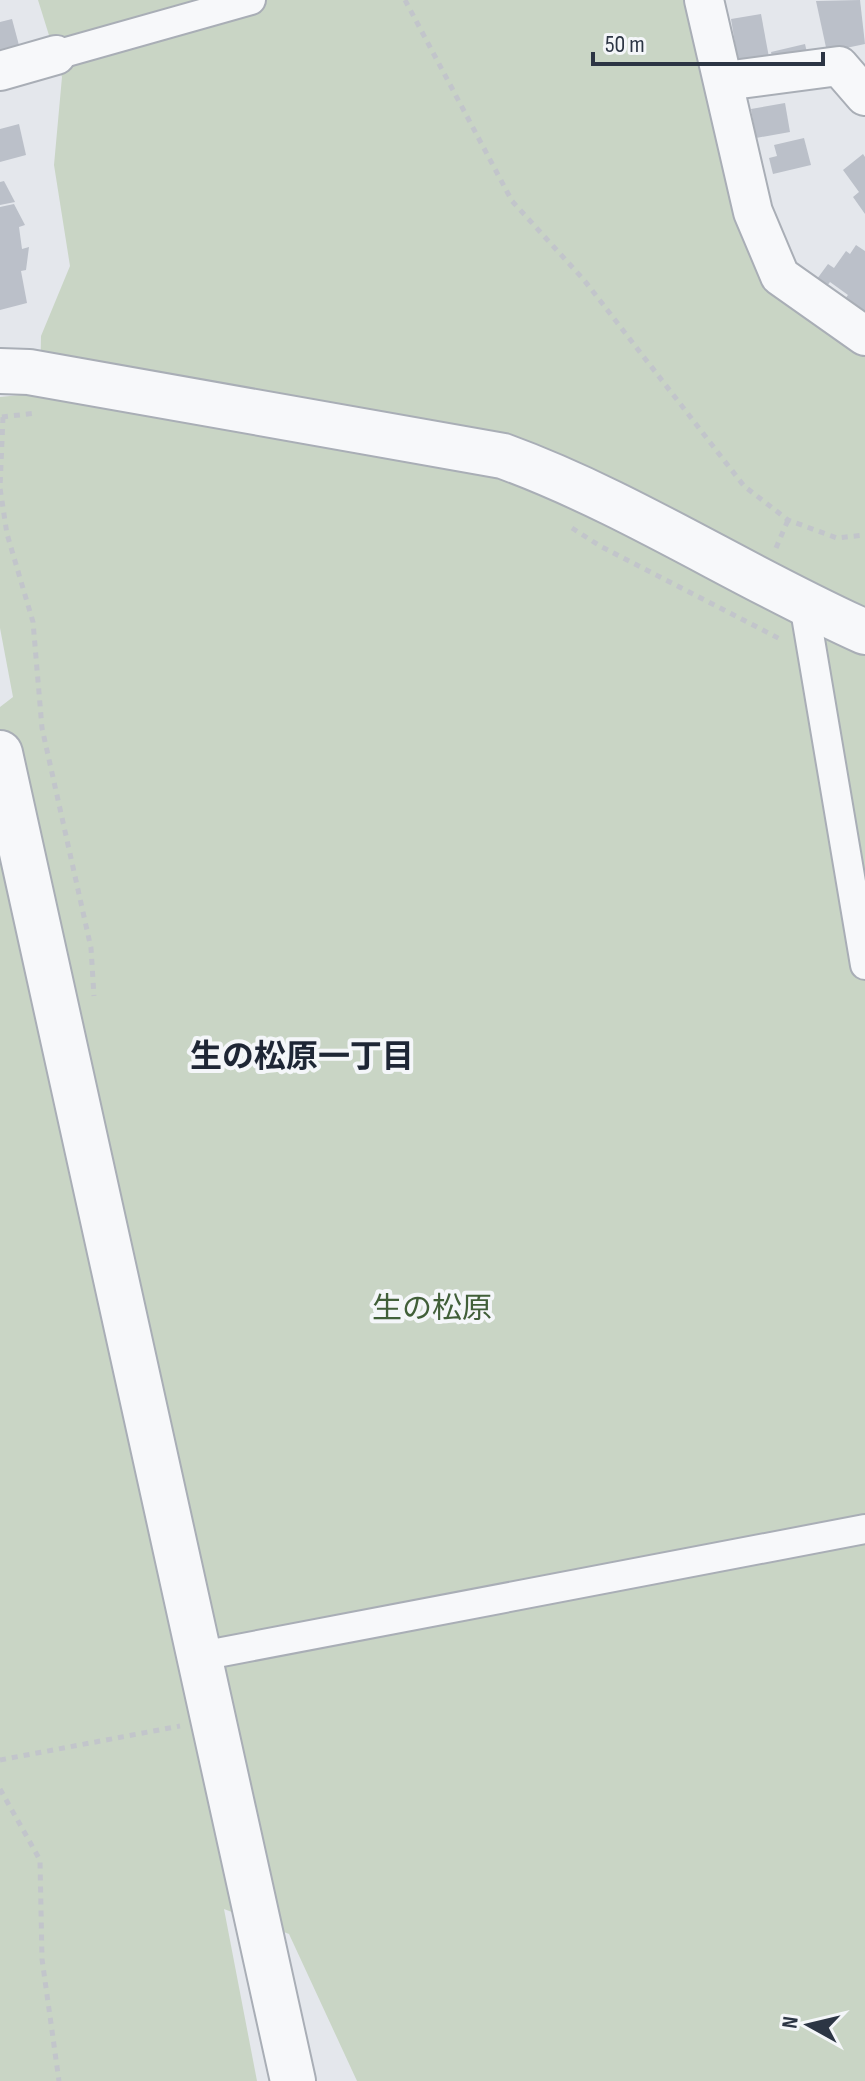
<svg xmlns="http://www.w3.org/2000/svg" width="865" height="2081" viewBox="0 0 865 2081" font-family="'Sofia Sans Condensed','Noto Sans JP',sans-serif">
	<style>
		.green { fill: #c9d5c5 }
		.building { fill: #bbc0c9 }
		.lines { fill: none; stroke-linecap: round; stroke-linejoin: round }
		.pedestrian-casing { stroke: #a9aeb6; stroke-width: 32 }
		.minor-casing { stroke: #a9aeb6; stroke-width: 42 }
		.tertiary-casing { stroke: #a9aeb6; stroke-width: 48 }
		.path { stroke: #c2c5cb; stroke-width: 5; stroke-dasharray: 6 6; stroke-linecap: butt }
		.pedestrian { stroke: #f7f8fa; stroke-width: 28 }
		.minor { stroke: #f7f8fa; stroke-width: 38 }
		.tertiary { stroke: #f7f8fa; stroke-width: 44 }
		.labels { text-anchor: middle; stroke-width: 8; stroke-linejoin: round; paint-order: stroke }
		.park-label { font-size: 30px; fill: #415f39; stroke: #f4f6f9 }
		.neighbourhood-label { font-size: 32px; font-weight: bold; fill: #1e2635; stroke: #f4f6f9 }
	</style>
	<rect width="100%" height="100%" fill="#e4e7ec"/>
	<path class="green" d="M38,0H691L782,295L865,350V2081H357L289,1934L224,1909L257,2081H0V707L13,697L0,628V397L40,393L41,336L70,266L54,165L62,77Z"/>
	<g class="building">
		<path d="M860,0L865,44L827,52L816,1Z"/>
		<path d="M761,14L770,63L739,67L731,19Z"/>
		<path d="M12,19L20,49L0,54V22Z"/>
		<path d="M805,44L809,62L775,70L771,52Z"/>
		<path d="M785,103L790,132L756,138L751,109Z"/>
		<path d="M19,124L26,155L0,162V129Z"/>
		<path d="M804,138L811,165L773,174L769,158L777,156L774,145Z"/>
		<path d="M863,154L865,157V214L853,197L859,192L843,170Z"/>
		<path d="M4,181L15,202L0,205V182Z"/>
		<path d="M14,204L25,225L19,227L22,249L29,247L26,270L21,271L27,303L0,310V207Z"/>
		<path d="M856,245L865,251V314L844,300L848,295L830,282L827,286L817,279L828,264L834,268L846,251L850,254Z"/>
	</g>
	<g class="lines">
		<g class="pedestrian-casing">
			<g id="pedestrian">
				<path d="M56,55L251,0"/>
				<path d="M804,604L865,965"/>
				<path d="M201,1656L865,1529"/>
			</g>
		</g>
		<g class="minor-casing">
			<g id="minor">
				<path d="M704,0L753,212L780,276L865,336"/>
				<path d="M0,71L56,55"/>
				<path d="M725,81L839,66L865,96"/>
			</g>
		</g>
		<g class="tertiary-casing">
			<g id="tertiary">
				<path d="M0,371L29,372L503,456C629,502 742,577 865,632"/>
				<path d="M0,753L293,2081"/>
			</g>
		</g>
		<g class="path">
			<path d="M405,0L512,201L584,280L744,486L788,520L837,538L865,535"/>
			<path d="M2,417L36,413"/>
			<path d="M3,417L0,488L7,534L33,622L42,728L91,948L94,996"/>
			<path d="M572,528L600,546L782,640"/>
			<path d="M776,548L788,520"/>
			<path d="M0,1760L180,1726"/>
			<path d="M0,1789L40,1860L42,1959L59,2081"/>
		</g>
		<use href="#pedestrian" class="pedestrian"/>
		<use href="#minor" class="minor"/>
		<use href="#tertiary" class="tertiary"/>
	</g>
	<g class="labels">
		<g class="park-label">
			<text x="432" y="1318">生の松原</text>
		</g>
		<g class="neighbourhood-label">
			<text x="302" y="1067">生の松原一丁目</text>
		</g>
	</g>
	<g transform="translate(809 2025) rotate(278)" stroke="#f4f6f9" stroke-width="6" paint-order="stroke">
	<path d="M0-6L14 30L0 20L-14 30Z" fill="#2c3544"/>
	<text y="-12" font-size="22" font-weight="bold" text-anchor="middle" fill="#2c3544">N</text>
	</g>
	<path d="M593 52v12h230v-12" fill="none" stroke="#2c3544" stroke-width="4"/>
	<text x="605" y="52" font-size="24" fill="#2c3544" stroke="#f4f6f9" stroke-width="6" paint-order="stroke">50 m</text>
</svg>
